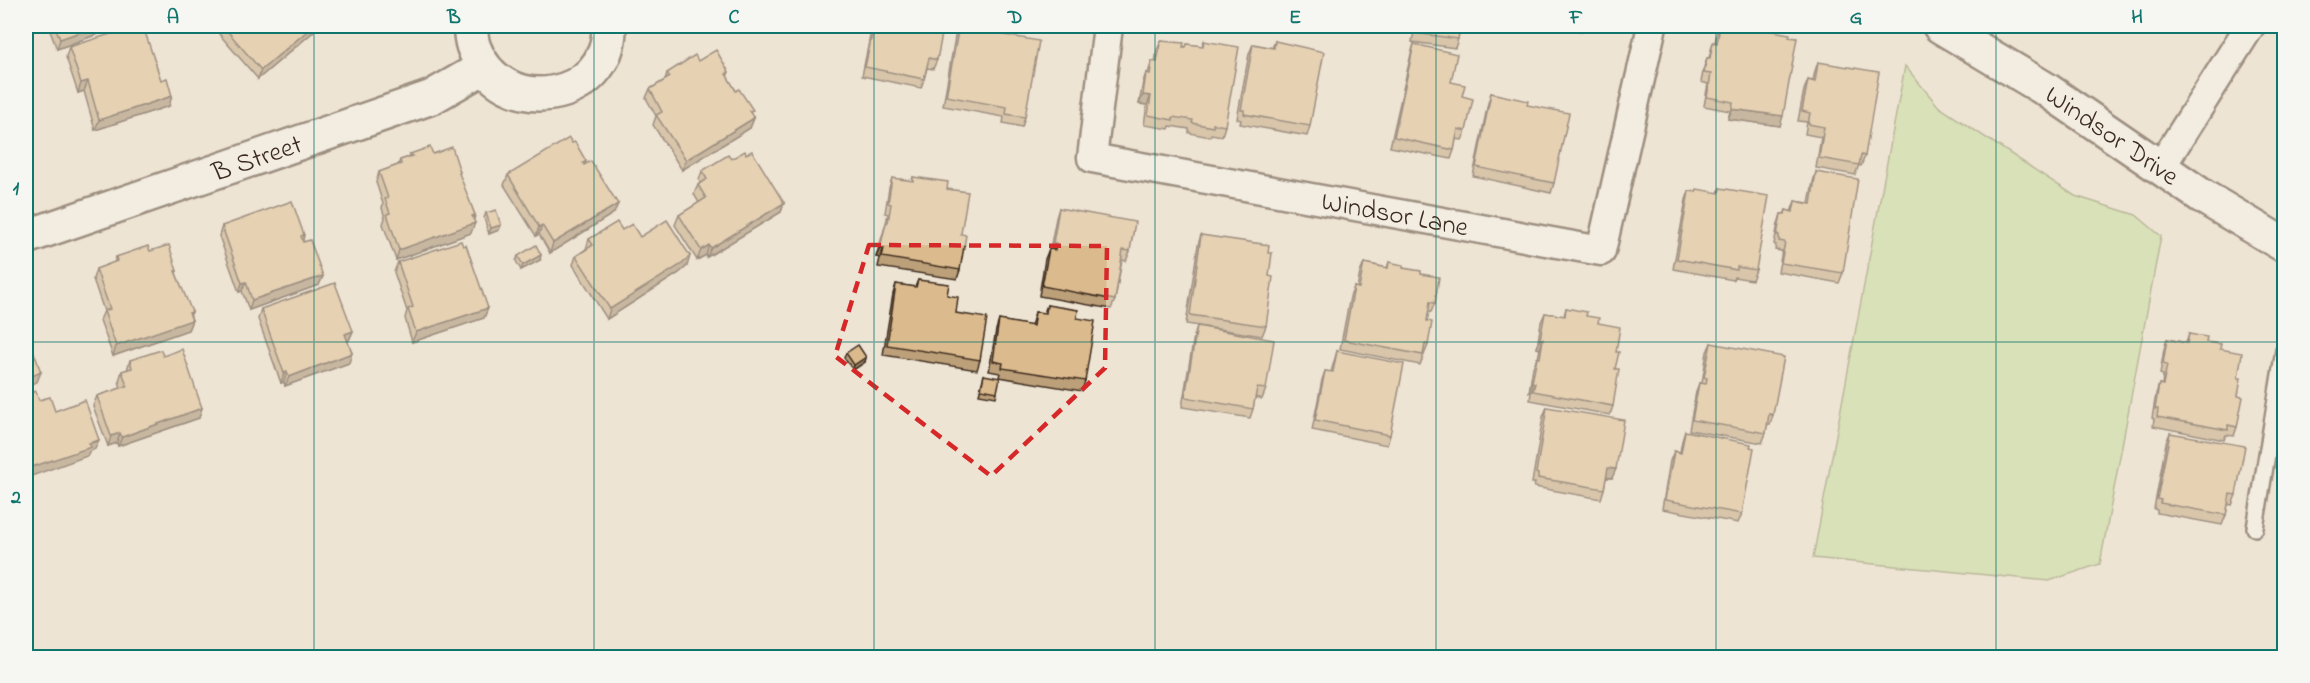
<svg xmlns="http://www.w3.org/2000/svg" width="2310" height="683" viewBox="0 0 2310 683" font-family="'Indie Flower',sans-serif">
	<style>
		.green { fill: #bdde97; stroke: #7c845a; stroke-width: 1.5 }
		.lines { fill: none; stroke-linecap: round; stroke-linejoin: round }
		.lane-casing { stroke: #3b2a1e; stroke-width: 20 }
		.street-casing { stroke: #3b2a1e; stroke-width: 33 }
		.secondary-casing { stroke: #3b2a1e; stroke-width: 38 }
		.lane { stroke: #f6f6f2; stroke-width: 15 }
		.street { stroke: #f6f6f2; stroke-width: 28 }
		.secondary { stroke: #f6f6f2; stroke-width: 33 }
		.wall { fill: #bca079; stroke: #3b2a1e; stroke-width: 1.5 }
		.shaded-wall { fill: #998263; stroke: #3b2a1e; stroke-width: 1.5 }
		.building { fill: #dbba8d; stroke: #3b2a1e; stroke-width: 1.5 }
		.marked { fill: none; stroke: #d62828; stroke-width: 4.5; stroke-dasharray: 12 8; stroke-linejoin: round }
		.grid { fill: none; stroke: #0f766e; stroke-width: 1.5; stroke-opacity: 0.55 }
		.labels { text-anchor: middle; stroke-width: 5; stroke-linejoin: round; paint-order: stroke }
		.street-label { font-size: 27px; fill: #3b2a1e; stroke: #f6f6f2 }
		.neatline { fill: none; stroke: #0f766e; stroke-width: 2 }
		.grid-label { font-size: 20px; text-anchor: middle; font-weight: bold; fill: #0f766e }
	</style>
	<rect width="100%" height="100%" fill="#eee4d4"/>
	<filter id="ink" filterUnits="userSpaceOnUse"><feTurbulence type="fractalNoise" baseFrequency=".0167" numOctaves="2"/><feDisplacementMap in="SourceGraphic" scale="12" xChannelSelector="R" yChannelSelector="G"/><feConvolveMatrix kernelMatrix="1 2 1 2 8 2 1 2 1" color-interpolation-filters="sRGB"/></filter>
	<g filter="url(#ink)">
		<path class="green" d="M1905,66L1939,107L2075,196L2136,215L2161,236L2100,564L2049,581L1813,558Z"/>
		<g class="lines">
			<g class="lane-casing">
				<path id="lane" d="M2255,528L2284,350"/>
			</g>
			<g class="street-casing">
				<g id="street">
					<path id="s1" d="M1108,26L1092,158L1601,251L1652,26"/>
					<path d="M2160,168L2250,26"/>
				</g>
			</g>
			<g class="secondary-casing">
				<g id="secondary">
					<path d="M470,26C471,33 471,41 474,48C502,121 611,102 609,26"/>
					<path id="s2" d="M1940,26L2047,90L2202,196L2284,245"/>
					<path id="s3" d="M26,237L432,97L484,67"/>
				</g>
			</g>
			<use href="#lane" class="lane"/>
			<use href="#street" class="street"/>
			<use href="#secondary" class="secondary"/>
		</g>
		<g class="wall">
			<path d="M48,26H120L57,49Z"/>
			<path d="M217,26H316L313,32L258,79L219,34L220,29Z"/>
			<path d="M872,26H932L937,60L933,69L927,68L924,79L921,88L862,76Z"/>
			<path d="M958,26H982L1004,35L1025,117L1022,127L1003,123L1004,117L943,106L956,31Z"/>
			<path d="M1415,26H1460L1458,39L1455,48L1412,42Z"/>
			<path d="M1515,26H1557L1555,29L1541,26L1539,31Z"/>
			<path d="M1558,26H1582L1581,31Z"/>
			<path d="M1719,26H1736L1750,28V26H1768L1767,30L1780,126L1728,119L1730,111L1704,106L1708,84L1701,82L1704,67L1707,58H1709L1713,42H1715L1717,32Z"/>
			<path d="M1161,41L1186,47L1187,44L1202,46L1204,41L1225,126L1222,136L1211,134L1210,137L1189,133V129L1170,126L1169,129L1144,125L1147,105L1139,104L1143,82L1146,73H1148L1152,61L1155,62L1157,50Z"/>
			<path d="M1275,41L1310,126L1307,136L1240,124L1241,120L1237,119L1249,54L1253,44L1272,48Z"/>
			<path d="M1414,44L1451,82L1462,96L1466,131L1462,140L1456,139L1454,150L1451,159L1390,147L1411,54Z"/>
			<path d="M69,47L169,106L95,130L84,91L78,93L66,57Z"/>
			<path d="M698,61L729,72L727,77L754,118L750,128L682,170L653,125L656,116L646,98L650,89L665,80L667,73Z"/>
			<path d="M1818,62L1865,156L1861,166L1859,165L1855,175L1816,168L1821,137L1805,134L1807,122L1798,121L1804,90L1808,80L1813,81L1815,71Z"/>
			<path d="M1491,93L1527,105L1554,183L1551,193L1473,176L1488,103Z"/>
			<path d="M572,143L586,161L585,164L614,213L550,253L539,234L536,236L504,185L508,175Z"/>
			<path d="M410,154H433L460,172L459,175L475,215L471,233L396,260L383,224L385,218L382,208L383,204L376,182L379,172L398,165L400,160L409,157Z"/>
			<path d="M731,159L784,203L781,212L707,257L706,255L697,260L675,225L679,215L699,203L694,194L698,185L700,183L699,180L702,171Z"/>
			<path d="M1816,172L1843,273L1839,283L1778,272L1782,251L1775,250L1776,245L1774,244L1778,224L1781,214H1784L1786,210L1791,212L1795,201L1809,203L1813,182Z"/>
			<path d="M913,177L947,189L961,234L960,270L957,279L878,267L880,258L876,257L886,223L888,214L885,213L889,188L892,178L912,181Z"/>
			<path d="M1720,188L1756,270L1752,280L1734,277L1733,280L1673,269L1686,200L1689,191L1718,193Z"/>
			<path d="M1059,208L1130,251L1126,261L1122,260L1115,300L1111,309L1039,296L1045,259L1049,249H1050L1056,218Z"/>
			<path d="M486,213L501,225L499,230L489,234L484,218Z"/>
			<path d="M222,226L304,235L303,241L323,276L319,285L249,310L242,291L239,292L219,236Z"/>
			<path d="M622,230L640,237L687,266L679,273L607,319L573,265L576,256L586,249L589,239Z"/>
			<path d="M1201,235L1268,253L1269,276L1266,326L1262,336L1186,324L1198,245Z"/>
			<path d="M150,251L177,271L176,273L192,320L188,330L113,356L100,320L104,311L93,279L96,269L114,263L116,257Z"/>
			<path d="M518,256L540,260L521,270L516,261Z"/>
			<path d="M398,262L488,308L484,318L412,342L405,318L407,311L394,272Z"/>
			<path d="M1389,262L1403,268L1421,274L1435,303L1431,312H1429L1427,321L1428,345L1420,365L1340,349L1350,297L1354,287L1357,288L1360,273L1364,263L1387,268Z"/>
			<path d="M918,280L947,295L980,360L977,370L883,355L893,294L896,284L915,287Z"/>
			<path d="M1047,305L1077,318L1085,381L1082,391L999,377L1000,373L989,371L996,330L999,320L1031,326L1035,312L1044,313Z"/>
			<path d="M1566,308L1586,316L1598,323L1616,352L1613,406L1610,415L1530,400L1531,392H1529L1533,367L1537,358H1538L1540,349L1537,348L1541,322L1545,313L1564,316Z"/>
			<path d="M261,309L353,331L349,340L348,341L349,363L285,386L284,382L281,383L258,319Z"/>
			<path d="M1197,326L1266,389L1262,399L1255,397L1253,409L1250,418L1182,407L1194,336Z"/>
			<path d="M2189,334L2220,349L2238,378L2237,427L2234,436L2226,435L2224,440L2153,426L2154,419L2152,418L2156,394L2159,384L2162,385L2163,375L2160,374L2164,349L2167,339L2186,343Z"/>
			<path d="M1711,343L1773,415L1770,425L1767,424L1766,433L1762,443L1689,430L1696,392L1699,383H1702L1707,352Z"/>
			<path d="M1337,351L1390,435L1387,445L1312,430L1322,380L1325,371L1331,372Z"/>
			<path d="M846,353L866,357L865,362L853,370L844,358Z"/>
			<path d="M163,356L199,418L118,446L117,443L108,446L93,406L97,396L121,388L119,381L122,371L127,370L130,360Z"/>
			<path d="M984,375L997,392L996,397L979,394Z"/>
			<path d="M1547,407L1612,478H1606L1604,489L1601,499L1534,487L1535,483H1532L1543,417Z"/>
			<path d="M1685,431L1742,514L1738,523L1662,509L1670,461L1674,451L1680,452L1682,441Z"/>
			<path d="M2170,433L2236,495L2232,505L2228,504L2226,515L2222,525L2157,513V510L2154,509L2166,443Z"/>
		</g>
		<g class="shaded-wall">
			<path d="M97,26H120L57,49L60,39Z"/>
			<path d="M313,26H316L313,32L258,79L261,70Z"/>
			<path d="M88,81L84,91L78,93L81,83Z"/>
			<path d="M1143,95L1151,96L1147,105L1139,104Z"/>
			<path d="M172,96L169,106L95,130L99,120Z"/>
			<path d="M1732,109L1783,116L1780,126L1728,119Z"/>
			<path d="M754,118L750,128L682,170L686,160Z"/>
			<path d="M784,203L781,212L707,257L711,248Z"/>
			<path d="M618,204L614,213L550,253L553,243Z"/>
			<path d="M475,215L472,224L475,223L471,233L396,260L399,250Z"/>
			<path d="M501,225L499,230L489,234L491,228Z"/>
			<path d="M542,225L539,234L536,236L539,227Z"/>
			<path d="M1053,243H1056L1053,253H1049Z"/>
			<path d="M709,245L706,255L697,260L701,250Z"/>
			<path d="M880,248H884L880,258L876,257Z"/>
			<path d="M541,255L540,260L521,270L523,265Z"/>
			<path d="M690,256L687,266L679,273L607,319L610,309Z"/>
			<path d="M323,276L319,285L249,310L252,300Z"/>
			<path d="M246,282L242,291L239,292L242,283Z"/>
			<path d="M488,308L484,318L412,342L416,332Z"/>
			<path d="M192,312L188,321L192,320L188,330L113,356L116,346Z"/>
			<path d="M353,331L349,340L341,343L345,334Z"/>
			<path d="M1540,339H1543L1540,349L1537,348Z"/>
			<path d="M352,353L349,363L285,386L289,377Z"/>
			<path d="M866,357L865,362L853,370L854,365Z"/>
			<path d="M41,372L37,382L26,386V378Z"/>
			<path d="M287,372L284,382L281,383L284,373Z"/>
			<path d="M1532,382L1535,383L1531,392H1529Z"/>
			<path d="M202,408L199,418L118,446L122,437Z"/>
			<path d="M120,433L117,443L108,446L111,436Z"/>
			<path d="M99,440L95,449L89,452L87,456L26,478V469Z"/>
			<path d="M1608,468L1616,469L1612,478L1604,477Z"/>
		</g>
		<g class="building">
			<path d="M55,26H97L60,39Z"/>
			<path d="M136,26H143L161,80L167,78L172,96L99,120L88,81L81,83L69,47Z"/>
			<path d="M223,26H313L261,70Z"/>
			<path d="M874,26H932L943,29L937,60L929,58L924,79L865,67Z"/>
			<path d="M959,26H982L1005,30L1004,35L1039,41L1025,117L1006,114L1007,107L946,96Z"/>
			<path d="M1417,26H1460L1458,39L1416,33Z"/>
			<path d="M1720,26H1736L1752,28V26H1768L1767,30L1790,34L1789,37L1797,38L1783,116L1732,109L1733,102L1707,97L1711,74L1704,73L1707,58H1710L1713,42L1717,43Z"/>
			<path d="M1161,41L1184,43L1183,47H1186L1187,44L1203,46L1204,41L1239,47L1225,126L1213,124V127L1192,123L1193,120L1173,117V120L1148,115L1151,96L1143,95L1146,73L1150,74L1152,61L1157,62Z"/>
			<path d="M1275,41L1324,52L1310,126L1244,114V110H1241L1253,44L1274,48Z"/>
			<path d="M1414,44L1457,54L1451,82L1465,85L1462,96L1473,99L1466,131L1458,129L1454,150L1394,137Z"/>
			<path d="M716,50L729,72L726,74L736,91L739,89L753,110L749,111L754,118L686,160L656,115L662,112L650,89L670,77L667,73L695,55L698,61Z"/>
			<path d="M1818,62L1879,72L1865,156L1861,155L1859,165L1819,158L1824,127L1808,124L1810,113L1802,111L1808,80L1815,82Z"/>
			<path d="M1491,93L1528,101L1527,105L1569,113L1554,183L1476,167Z"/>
			<path d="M569,138L572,143L575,142L586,161L583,163L584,165L591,161L618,204L553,243L542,225L539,227L508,175Z"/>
			<path d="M430,147L433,154L452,147L460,172L459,173L475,215L472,216L475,223L399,250L387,214L390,213L385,199L388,198L379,172L401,164L400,160L413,156L410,154Z"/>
			<path d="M745,151L746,154L752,151L784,203L711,248L709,245L701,250L679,215L706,198L698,185L707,179L702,171L728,155L731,159Z"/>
			<path d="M1816,172L1858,179L1843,273L1781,263L1785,242L1779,241V235H1777L1781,214H1785L1786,210L1793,212L1795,201L1811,204Z"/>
			<path d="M913,177L948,182L947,189L968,192L961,234L966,235L960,270L882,257L884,248H880L886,223L888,222L891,204L888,203L892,178L913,181Z"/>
			<path d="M1720,188L1769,196L1756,270L1737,267V270L1677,259L1689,191L1696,192L1697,189L1719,193Z"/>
			<path d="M292,201L304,235L301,236L303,242L310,240L323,276L252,300L246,282L242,283L222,226Z"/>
			<path d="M1059,208L1135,222L1130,251L1123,250L1115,300L1042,286L1049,249L1055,250L1056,243H1053Z"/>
			<path d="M496,210L501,225L491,228L486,213Z"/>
			<path d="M667,220L690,256L682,264L610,309L576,256L593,245L589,239L617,222L622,230L632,224L640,237Z"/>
			<path d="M1201,235L1269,245L1268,253H1272L1269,276L1273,277L1266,326L1190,315Z"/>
			<path d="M461,241L463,246L466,245L488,308L416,332L408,309L413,307L398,262Z"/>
			<path d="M169,245L177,271H175L192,312L189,313L192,320L116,346L104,311L110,309L96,269L117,261L116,257L148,246L150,251Z"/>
			<path d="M536,245L541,255L523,265L518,256Z"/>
			<path d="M1389,262L1403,265V268L1421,271V274L1439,277L1435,303L1430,302L1427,321L1432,322L1428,345L1425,344L1423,355L1344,340L1354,287L1359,288L1364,263L1388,268Z"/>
			<path d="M918,280L949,284L947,295L958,297L956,313L987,318L980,360L887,345L896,284L916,287Z"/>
			<path d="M335,283L353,331L345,334L352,353L289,377L287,372L284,373L261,309Z"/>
			<path d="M1047,305L1078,310L1077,318L1095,321L1085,381L1002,368L1003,363L993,361L999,320L1033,326L1035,312L1046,313Z"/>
			<path d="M1566,308L1587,312L1586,316L1599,318L1598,323L1620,327L1616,352H1619L1615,369H1619L1613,406L1533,391L1535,383L1532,382L1537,358H1540L1543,339H1540L1545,313L1565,316Z"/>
			<path d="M1197,326L1274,340L1266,389L1257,388L1253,409L1185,397Z"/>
			<path d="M26,330L41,372L26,378Z"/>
			<path d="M2189,334L2207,337L2206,342L2221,344L2220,349L2242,353L2238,378H2241L2238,396L2243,397L2237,427L2228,425V430L2157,417L2158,409H2155L2159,384L2163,385L2167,365L2163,364L2167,339L2187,343Z"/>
			<path d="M1711,343L1784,357L1773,415L1769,414L1766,433L1692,420L1699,383L1706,384L1707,378L1704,377Z"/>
			<path d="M858,345L866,357L854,365L846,353Z"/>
			<path d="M182,349L202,408L122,437L120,433L111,436L97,396L127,386L122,371L132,368L130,360L161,350L163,356Z"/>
			<path d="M1337,351L1404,364L1390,435L1315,420L1325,371L1333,372Z"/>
			<path d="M984,375L1000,378L997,392L981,389Z"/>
			<path d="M36,391L39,400L50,397L55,411L85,400L99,440L89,443L91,447L26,469V395Z"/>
			<path d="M1547,407L1624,420L1616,469L1608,468L1604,489L1538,478V474L1536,473Z"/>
			<path d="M1685,431L1751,444L1750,447L1754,448L1742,514L1665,500L1674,451L1681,453Z"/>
			<path d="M2170,433L2245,446L2236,495L2230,494L2226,515L2160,503L2161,500L2157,499Z"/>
		</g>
	</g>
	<path d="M0 0H2310V683H0ZM869,245L1107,246L1105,368L991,476L835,356Z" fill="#eee4d4" fill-opacity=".55" fill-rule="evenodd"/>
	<path class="marked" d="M869,245L1107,246L1105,368L991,476L835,356Z"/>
	<path class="grid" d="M314,26V658M594,26V658M874,26V658M1155,26V658M1436,26V658M1716,26V658M1996,26V658M26,342H2284"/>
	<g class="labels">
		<g class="street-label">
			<text dy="9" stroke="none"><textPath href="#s2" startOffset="204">Windsor Drive</textPath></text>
			<text dy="9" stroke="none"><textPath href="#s3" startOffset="244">B Street</textPath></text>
			<text dy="9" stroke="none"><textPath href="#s1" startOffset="441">Windsor Lane</textPath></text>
		</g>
	</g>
	<rect width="2310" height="683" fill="none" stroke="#f6f6f2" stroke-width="66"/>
	<rect x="33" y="33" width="2244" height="617" class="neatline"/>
	<g class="grid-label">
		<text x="173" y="23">A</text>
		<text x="454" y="23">B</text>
		<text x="734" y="23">C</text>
		<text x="1015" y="23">D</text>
		<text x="1295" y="23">E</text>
		<text x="1576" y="23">F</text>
		<text x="1856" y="23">G</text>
		<text x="2137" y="23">H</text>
		<text x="16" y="194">1</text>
		<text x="16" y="503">2</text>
	</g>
</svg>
